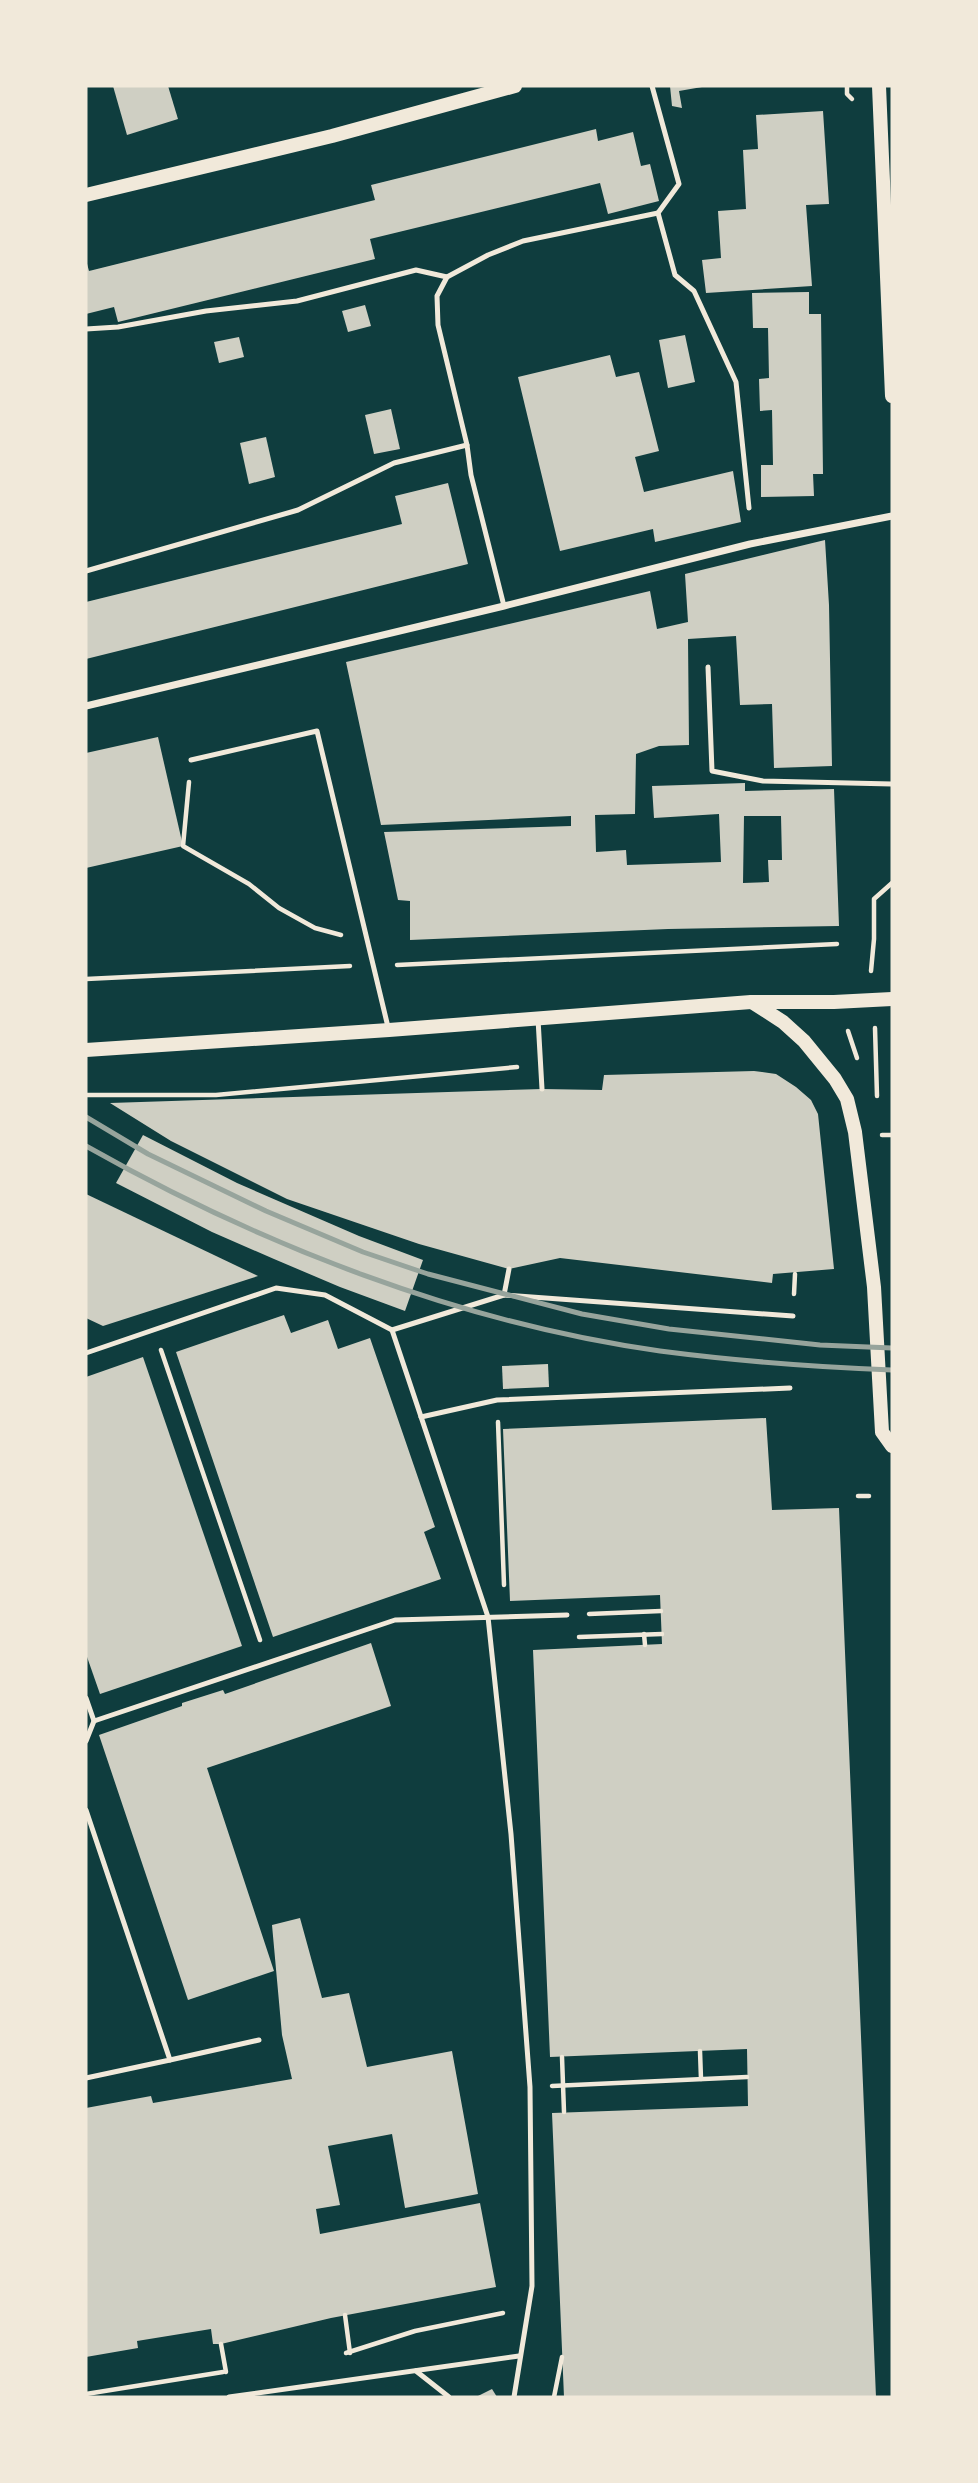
<svg xmlns="http://www.w3.org/2000/svg" width="978" height="2483" viewBox="0 0 978 2483" font-family="Literata,serif">
	<style>
		.building { fill: #cfcfc3; fill-rule: evenodd }
		.lines { fill: none; stroke-linecap: round; stroke-linejoin: round }
		.path { stroke: #f1e9da; stroke-width: 4.5 }
		.service { stroke: #f1e9da; stroke-width: 5 }
		.minor { stroke: #f1e9da; stroke-width: 7 }
		.secondary { stroke: #f1e9da; stroke-width: 14 }
		.rail { stroke: #97a49c; stroke-width: 5 }
	</style>
	<rect width="100%" height="100%" fill="#0f3d3e"/>
	<g class="building">
		<path d="M113,86H168L178,119L127,135Z"/>
		<path d="M670,86H702V87L679,91L682,108L672,106Z"/>
		<path d="M823,111L829,204L806,205L812,286L706,293L702,260L721,258L718,211L746,209L743,150L758,149L756,115Z"/>
		<path d="M596,129L598,141L633,132L641,166L650,164L659,201L608,214L600,183L370,239L375,259L118,322L114,307L86,314V260L89,271L375,200L371,185Z"/>
		<path d="M809,292V314H821L823,474H813L814,496L761,497V465H773L772,410L760,411L759,379L769,378L768,328H753L752,293Z"/>
		<path d="M365,305L371,326L348,332L342,311Z"/>
		<path d="M685,335L695,382L668,388L659,340Z"/>
		<path d="M239,337L244,357L219,363L214,342Z"/>
		<path d="M610,355L616,377L639,372L659,451L635,457L644,492L733,471L741,522L655,542L653,529L560,551L518,377Z"/>
		<path d="M391,409L400,449L374,454L365,415Z"/>
		<path d="M266,437L275,477L249,484L240,443Z"/>
		<path d="M448,483L468,564L86,659V602L402,524L395,496Z"/>
		<path d="M825,540L829,605L832,766L774,768L772,704L740,705L736,636L688,639L689,745L659,746L636,754L635,814L595,815L596,852L626,850L627,865L721,862L719,814L654,818L652,786L745,783V791L834,789L839,926L668,929L410,940V901L398,900L384,832L571,826V816L381,825L346,662L650,591L657,629L688,622L685,574ZM744,816H781L782,860H768L769,882L743,883Z"/>
		<path d="M158,737L183,846L86,868V753Z"/>
		<path d="M754,1071L776,1074L796,1087L811,1100L818,1114L834,1269L773,1274L772,1283L560,1258L509,1269L419,1244L287,1199L171,1141L110,1103L542,1089L602,1090L604,1075Z"/>
		<path d="M143,1135L237,1183L359,1236L423,1260L405,1311L340,1287L274,1259L212,1232L116,1183Z"/>
		<path d="M86,1194L258,1276L103,1326L86,1318Z"/>
		<path d="M284,1315L291,1333L328,1320L338,1349L370,1338L435,1527L424,1532L441,1579L273,1637L176,1352Z"/>
		<path d="M143,1357L242,1646L100,1694L86,1654V1377Z"/>
		<path d="M548,1364L549,1387L503,1389L502,1366Z"/>
		<path d="M766,1418L772,1510L839,1508L876,2397H564L552,2113L748,2106L747,2049L550,2057L533,1650L662,1644L660,1595L510,1601L503,1429Z"/>
		<path d="M371,1643L391,1706L207,1768L274,1971L188,2000L99,1735L182,1706V1703L223,1690L225,1694Z"/>
		<path d="M300,1918L322,1998L349,1993L367,2067L452,2051L478,2194L405,2208L392,2134L328,2146L340,2205L316,2209L320,2234L480,2203L496,2287L331,2318L221,2344H213L211,2329L137,2341L138,2348L86,2357V2108L151,2096L153,2103L292,2079L282,2035L272,1925Z"/>
		<path d="M492,2389L497,2397H476Z"/>
	</g>
	<g class="lines">
		<g class="path">
			<path d="M847,86V94L852,99"/>
			<path d="M189,782L183,846L249,884L279,908L315,928L341,935"/>
			<path d="M397,965L837,944"/>
			<path d="M871,971L874,939V899L892,883"/>
			<path d="M86,979L350,966"/>
			<path d="M875,1028L877,1096"/>
			<path d="M848,1031L857,1058"/>
			<path d="M86,1095H216L517,1067"/>
			<path d="M882,1135H892"/>
			<path d="M794,1294L795,1274"/>
			<path d="M161,1350L260,1640"/>
			<path d="M498,1422L504,1585"/>
			<path d="M858,1496H869"/>
			<path d="M589,1614L661,1611"/>
			<path d="M644,1634L645,1645"/>
			<path d="M579,1637L662,1634"/>
			<path d="M700,2051L701,2079"/>
			<path d="M562,2057L564,2112"/>
			<path d="M552,2086L747,2077"/>
			<path d="M345,2315L350,2353"/>
			<path d="M221,2344L226,2372"/>
			<path d="M346,2353L415,2331L503,2313"/>
			<path d="M86,2394L223,2372"/>
			<path d="M554,2397L562,2357"/>
		</g>
		<g class="service">
			<path d="M652,86L679,184L658,213L675,275L694,291L736,382L749,508"/>
			<path d="M86,329L118,327L206,311L297,301L416,270L447,277"/>
			<path d="M86,571L298,510L394,463L467,445"/>
			<path d="M504,606L471,475L467,445L438,325L437,296L447,277L488,255L523,241L658,213"/>
			<path d="M708,667L712,771L763,781L892,784"/>
			<path d="M191,760L317,731L388,1027"/>
			<path d="M538,1019L542,1089"/>
			<path d="M504,1295L793,1316"/>
			<path d="M392,1330L488,1617L511,1834L530,2087L532,2286L514,2397"/>
			<path d="M86,1353L276,1288L325,1295L392,1330L504,1295L509,1269"/>
			<path d="M421,1417L497,1400L790,1388"/>
			<path d="M86,1698L94,1721"/>
			<path d="M86,1741L94,1721L395,1620L567,1615"/>
			<path d="M86,1810L170,2060L86,2078"/>
			<path d="M170,2060L259,2040"/>
			<path d="M416,2371L449,2397"/>
			<path d="M229,2397L519,2356"/>
		</g>
		<path class="minor" d="M86,706L504,606L750,544L892,516"/>
		<g class="secondary">
			<path d="M879,86L892,396"/>
			<path d="M86,195L332,136L515,86"/>
			<path d="M752,1002L783,1022L804,1041L835,1079L847,1099L855,1132L874,1287L882,1432L892,1446"/>
			<path d="M86,1050L389,1030L751,1002H834L892,999"/>
		</g>
		<g class="rail">
			<path d="M86,1117L148,1154L266,1211L363,1252L428,1274L582,1314L669,1329L820,1345L892,1348"/>
			<path d="M86,1146C261,1245 460,1323 660,1351C737,1361 815,1367 892,1370"/>
		</g>
	</g>
	<rect width="978" height="2483" fill="none" stroke="#f1e9da" stroke-width="175"/>
</svg>
